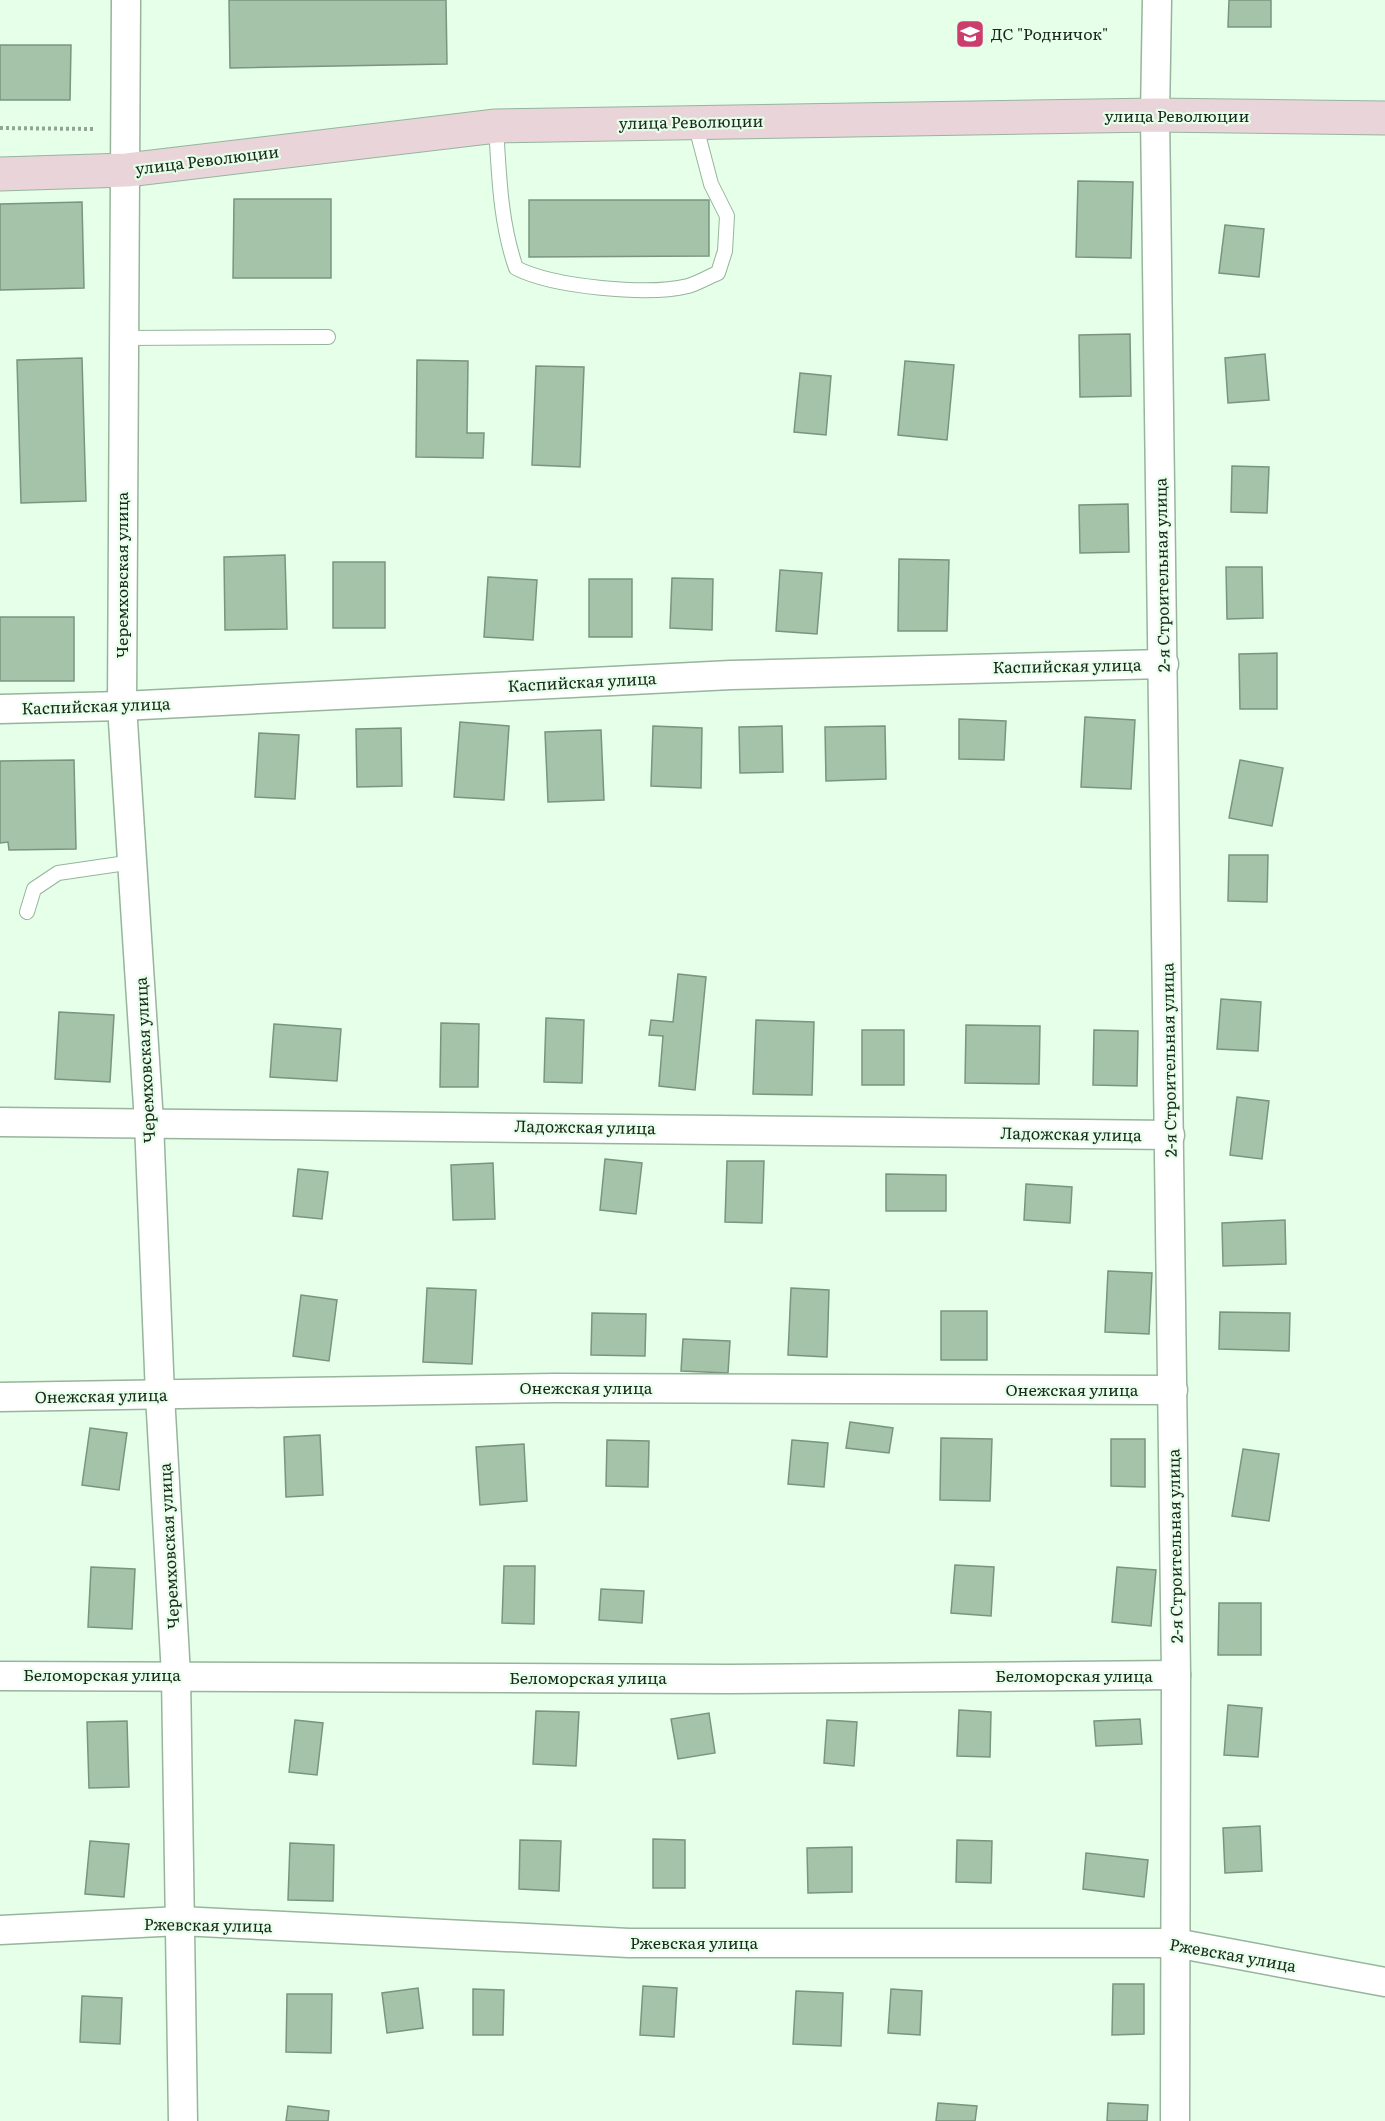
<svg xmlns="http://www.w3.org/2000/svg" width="1385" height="2121" viewBox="0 0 1385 2121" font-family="Literata,serif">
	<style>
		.building { fill: #a4c3a9; stroke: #78967d; stroke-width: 1.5 }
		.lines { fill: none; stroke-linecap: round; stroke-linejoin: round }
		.lane-casing { stroke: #96b59b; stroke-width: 16 }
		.street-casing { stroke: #96b59b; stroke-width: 31 }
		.secondary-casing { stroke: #96b59b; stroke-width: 35 }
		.path { stroke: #91a594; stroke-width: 4; stroke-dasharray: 3 3; stroke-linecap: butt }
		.lane { stroke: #fff; stroke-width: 14 }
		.street { stroke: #fff; stroke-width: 28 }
		.secondary { stroke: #e9d4d9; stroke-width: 33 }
		.labels { text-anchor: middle; stroke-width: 4.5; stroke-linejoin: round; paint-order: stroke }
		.poi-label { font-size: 16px; fill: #1b271d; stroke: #e5ffe9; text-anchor: start }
		.street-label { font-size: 16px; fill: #1b271d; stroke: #e5ffe9 }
	</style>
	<rect width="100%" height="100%" fill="#e5ffe9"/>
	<g class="building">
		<path d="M229,0H446L447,64L230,68Z"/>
		<path d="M1229,0H1271V27H1228Z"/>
		<path d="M0,45H71L70,100H0Z"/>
		<path d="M1078,181L1133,182L1131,258L1076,257Z"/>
		<path d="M234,199H331V278H233Z"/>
		<path d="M529,200H709V256L529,257Z"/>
		<path d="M82,202L84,288L0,290V204Z"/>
		<path d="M1225,225L1264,229L1259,277L1219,273Z"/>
		<path d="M1130,334L1131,396L1080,397L1079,335Z"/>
		<path d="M1265,354L1269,400L1228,403L1225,358Z"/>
		<path d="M82,358L86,501L21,503L17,360Z"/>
		<path d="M417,360L468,361L467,433H484L483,458L416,457Z"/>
		<path d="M905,361L954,365L947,440L898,435Z"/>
		<path d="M536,366L584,367L580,467L532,465Z"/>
		<path d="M800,373L831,376L826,435L794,432Z"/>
		<path d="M1232,466L1269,467L1267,513L1231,512Z"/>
		<path d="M1128,504L1129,552L1080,553L1079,505Z"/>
		<path d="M285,555L287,629L225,630L224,557Z"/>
		<path d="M899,559L949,560L947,631H898Z"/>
		<rect x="333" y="562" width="52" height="66"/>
		<path d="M1226,567H1262L1263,618L1227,619Z"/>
		<path d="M780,570L822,573L817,634L776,631Z"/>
		<path d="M488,577L537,580L533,640L484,637Z"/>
		<path d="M672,578L713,579L712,630L670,628Z"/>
		<rect x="589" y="579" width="43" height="58"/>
		<rect x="0" y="617" width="74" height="64"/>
		<path d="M1277,653V709H1240L1239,654Z"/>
		<path d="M1085,717L1135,720L1131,789L1081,787Z"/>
		<path d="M959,719L1006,721L1004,760L959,759Z"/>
		<path d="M460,722L509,726L504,800L454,797Z"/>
		<path d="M653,726L702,728L701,788L651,786Z"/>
		<path d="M782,726L783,772L740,773L739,727Z"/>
		<path d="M885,726L886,779L826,781L825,727Z"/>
		<path d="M401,728L402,786L357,787L356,729Z"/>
		<path d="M601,730L604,800L548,802L545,732Z"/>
		<path d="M259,733L299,735L295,799L255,797Z"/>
		<path d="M74,760L76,849L9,850L8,842L0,843V761Z"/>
		<path d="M1240,760L1283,768L1272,826L1229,818Z"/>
		<path d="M1229,855H1268L1267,902L1228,901Z"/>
		<path d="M678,974L706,977L695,1090L659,1086L663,1036L649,1035L651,1020L673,1022Z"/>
		<path d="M1221,999L1261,1002L1258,1051L1217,1049Z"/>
		<path d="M59,1012L114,1015L110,1082L55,1079Z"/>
		<path d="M546,1018L584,1020L582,1083L544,1082Z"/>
		<path d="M756,1020L814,1022L812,1095L753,1094Z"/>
		<path d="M441,1023L479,1024L478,1087H440Z"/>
		<path d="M274,1024L341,1029L337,1081L270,1077Z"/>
		<path d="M966,1025L1040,1026L1039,1084L965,1083Z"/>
		<rect x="862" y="1030" width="42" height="55"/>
		<path d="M1094,1030L1138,1031L1137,1086L1093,1085Z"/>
		<path d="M1237,1097L1269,1101L1262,1159L1230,1155Z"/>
		<path d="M605,1159L642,1163L636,1214L600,1210Z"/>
		<path d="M727,1161H764L762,1223L725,1222Z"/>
		<path d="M493,1163L495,1219L453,1220L451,1165Z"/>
		<path d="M298,1169L328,1172L322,1219L293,1216Z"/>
		<path d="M886,1174L946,1175V1211H886Z"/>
		<path d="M1026,1184L1072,1187L1070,1223L1024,1220Z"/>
		<path d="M1285,1220L1286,1264L1223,1266L1222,1223Z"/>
		<path d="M1108,1271L1152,1273L1149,1334L1105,1332Z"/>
		<path d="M427,1288L476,1290L472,1364L423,1362Z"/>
		<path d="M791,1288L829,1290L827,1357L788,1355Z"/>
		<path d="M301,1295L337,1300L329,1361L293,1356Z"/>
		<rect x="941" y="1311" width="46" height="49"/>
		<path d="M1220,1312L1290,1313L1289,1351L1219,1349Z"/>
		<path d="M592,1313L646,1314L645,1356L591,1355Z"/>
		<path d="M683,1339L730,1341L728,1373L681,1371Z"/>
		<path d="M850,1422L893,1428L889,1453L846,1448Z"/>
		<path d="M90,1428L127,1433L119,1490L82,1485Z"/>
		<path d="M320,1435L323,1495L286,1497L284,1437Z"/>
		<path d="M941,1438L992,1439L990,1501L940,1500Z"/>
		<path d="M1111,1439H1145V1487L1111,1486Z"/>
		<path d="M607,1440L649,1441L648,1487L606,1486Z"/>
		<path d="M792,1440L828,1443L824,1487L788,1484Z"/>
		<path d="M524,1444L527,1501L480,1505L476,1447Z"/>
		<path d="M1243,1449L1279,1454L1269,1521L1232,1516Z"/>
		<path d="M955,1565L994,1567L991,1616L951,1613Z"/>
		<path d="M504,1566H535L534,1624L502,1623Z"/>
		<path d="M91,1567L135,1569L132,1629L88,1627Z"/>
		<path d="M1117,1567L1156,1570L1151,1626L1112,1622Z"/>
		<path d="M601,1589L644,1591L642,1623L599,1620Z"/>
		<path d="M1219,1603H1261V1655H1218Z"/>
		<path d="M1228,1705L1262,1708L1258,1757L1224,1755Z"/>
		<path d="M959,1710L991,1712L990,1757L957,1756Z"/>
		<path d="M536,1711L579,1712L576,1766L533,1764Z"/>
		<path d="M709,1713L715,1753L678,1759L671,1719Z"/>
		<path d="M1140,1719L1142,1744L1096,1746L1094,1721Z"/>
		<path d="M295,1720L323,1723L317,1775L289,1772Z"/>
		<path d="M827,1720L857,1722L854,1766L824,1763Z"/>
		<path d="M127,1721L129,1787L89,1788L87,1722Z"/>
		<path d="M1260,1826L1262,1871L1225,1873L1223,1828Z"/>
		<path d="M653,1839L685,1840V1888H653Z"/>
		<path d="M520,1840L561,1841L559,1891L519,1889Z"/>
		<path d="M957,1840L992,1841L991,1883L956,1882Z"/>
		<path d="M90,1841L129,1844L124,1897L85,1894Z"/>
		<path d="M290,1843L334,1845L333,1901L288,1900Z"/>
		<path d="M852,1847V1892L808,1893L807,1848Z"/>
		<path d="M1086,1853L1148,1860L1144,1897L1083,1889Z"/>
		<path d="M1113,1984H1144V2034L1112,2035Z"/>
		<path d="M643,1986L677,1988L674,2037L640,2035Z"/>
		<path d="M418,1988L423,2028L387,2033L382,1993Z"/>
		<path d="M473,1989L504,1990L503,2035H473Z"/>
		<path d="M891,1989L922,1991L920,2035L888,2033Z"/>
		<path d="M796,1991L843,1993L841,2046L793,2044Z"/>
		<path d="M287,1994H332L331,2053L286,2052Z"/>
		<path d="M82,1996L122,1998L120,2044L80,2042Z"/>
		<path d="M938,2103L977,2106L975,2121H936Z"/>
		<path d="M1108,2103L1148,2105L1147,2121H1107Z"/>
		<path d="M288,2106L329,2111L328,2121H286Z"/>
	</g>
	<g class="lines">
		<g class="lane-casing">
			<g id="lane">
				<path d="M496,126C499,174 500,222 516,268C553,287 648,296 688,286C698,283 708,277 718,273L725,251L727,216L711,184L695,123"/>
				<path d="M123,338L328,337"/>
				<path d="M27,912L34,889L58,873L133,862"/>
			</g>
		</g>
		<g class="street-casing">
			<g id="street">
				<path d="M126,0L122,706L149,1122L160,1395L176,1675L183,2121"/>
				<path d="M1157,0L1155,115L1176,1675L1175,2121"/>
				<path d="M0,709L122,706L731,675L1164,664"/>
				<path d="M0,1122L1170,1135"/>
				<path d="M0,1397L554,1388L1173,1390"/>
				<path d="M0,1676L728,1679L1176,1675"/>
				<path d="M0,1930L180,1921L629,1943H1175L1385,1982"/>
			</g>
		</g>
		<g class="secondary-casing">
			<path id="secondary" d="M0,174L127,170L496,126L1155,115L1385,118"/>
		</g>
		<path class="path" d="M0,128L93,129"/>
		<use href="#lane" class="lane"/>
		<use href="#street" class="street"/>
		<use href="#secondary" class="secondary"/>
	</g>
	<defs>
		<g id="school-square" transform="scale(1.5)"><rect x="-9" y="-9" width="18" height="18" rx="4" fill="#ca3d6d" stroke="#e5ffe9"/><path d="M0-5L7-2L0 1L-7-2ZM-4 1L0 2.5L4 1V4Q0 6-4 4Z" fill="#fff"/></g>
	</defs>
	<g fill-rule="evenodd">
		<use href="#school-square" x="970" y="34"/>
	</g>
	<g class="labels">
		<g class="poi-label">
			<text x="991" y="40">ДС "Родничок"</text>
		</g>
		<g class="street-label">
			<text x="1177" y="122">улица Революции</text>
			<text transform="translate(691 122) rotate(-1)" y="6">улица Революции</text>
			<text transform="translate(207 160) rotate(-7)" y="6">улица Революции</text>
			<text transform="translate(122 575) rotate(-90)" y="6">Черемховская улица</text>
			<text transform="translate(1162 575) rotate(-91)" y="6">2-я Строительная улица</text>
			<text transform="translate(1067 666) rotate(-1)" y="6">Каспийская улица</text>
			<text transform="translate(582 682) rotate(-3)" y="6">Каспийская улица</text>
			<text transform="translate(96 706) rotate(-2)" y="6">Каспийская улица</text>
			<text transform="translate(145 1060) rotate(-93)" y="6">Черемховская улица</text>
			<text transform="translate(1169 1060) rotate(-91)" y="6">2-я Строительная улица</text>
			<text transform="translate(585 1127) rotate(1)" y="6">Ладожская улица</text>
			<text transform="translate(1071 1134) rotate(1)" y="6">Ладожская улица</text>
			<text x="586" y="1394">Онежская улица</text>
			<text x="1072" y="1396">Онежская улица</text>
			<text transform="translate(101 1396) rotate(-1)" y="6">Онежская улица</text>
			<text transform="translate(169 1546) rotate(-93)" y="6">Черемховская улица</text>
			<text transform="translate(1175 1546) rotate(-91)" y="6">2-я Строительная улица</text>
			<text x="102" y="1681">Беломорская улица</text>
			<text x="1074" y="1682">Беломорская улица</text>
			<text x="588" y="1684">Беломорская улица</text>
			<text transform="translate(208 1925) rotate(1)" y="6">Ржевская улица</text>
			<text x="694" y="1949">Ржевская улица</text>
			<text transform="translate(1233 1955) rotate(10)" y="6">Ржевская улица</text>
		</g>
	</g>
</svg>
